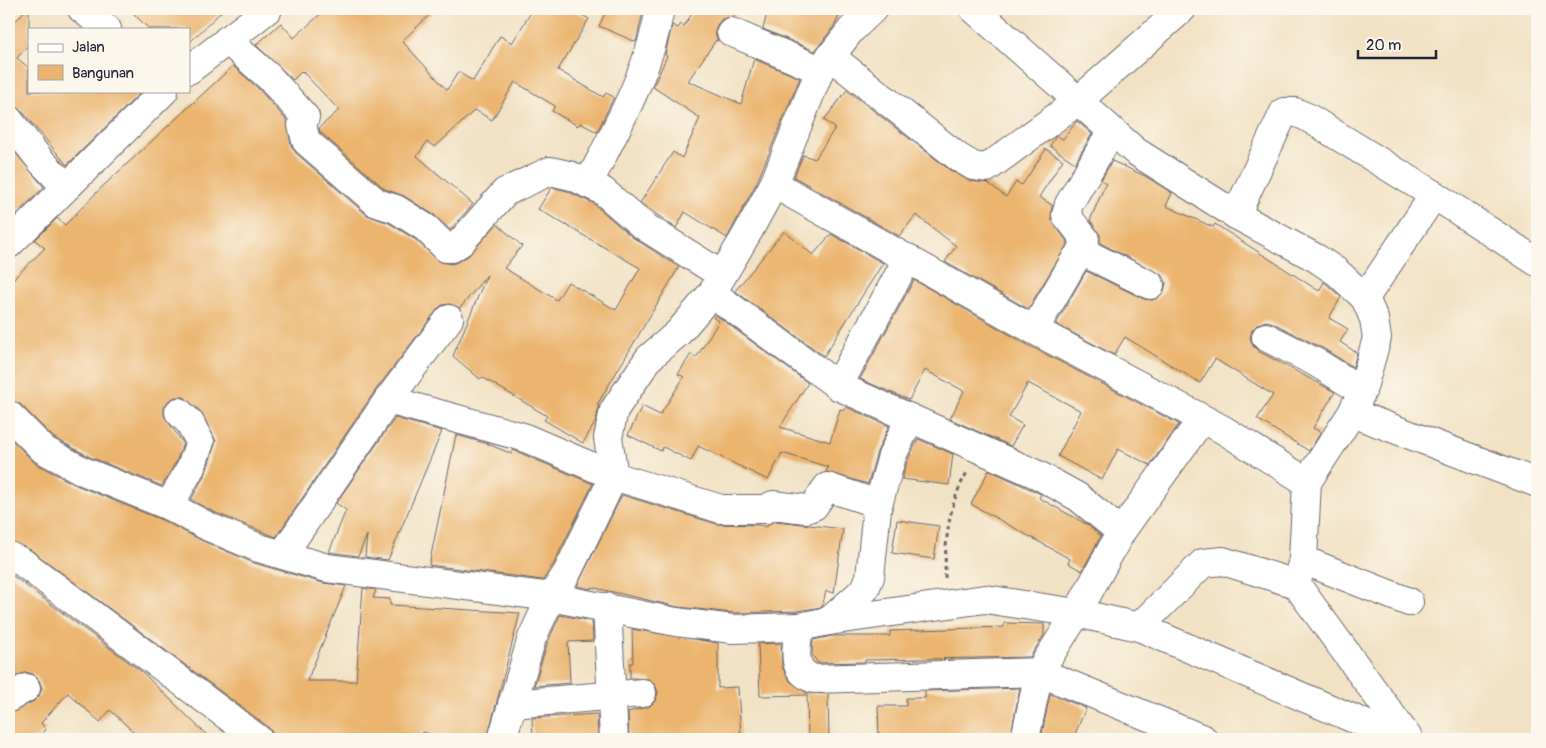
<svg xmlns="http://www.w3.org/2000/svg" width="1546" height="748" viewBox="0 0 1546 748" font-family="Pangolin,sans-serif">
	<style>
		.building { fill: #ebb570 }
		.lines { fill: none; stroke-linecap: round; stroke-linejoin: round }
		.minor-casing { stroke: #6b656b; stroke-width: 30 }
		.path { stroke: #6b656b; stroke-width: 3; stroke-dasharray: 4 4; stroke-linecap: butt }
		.minor { stroke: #fff; stroke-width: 28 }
	</style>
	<rect width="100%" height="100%" fill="#fbf7ec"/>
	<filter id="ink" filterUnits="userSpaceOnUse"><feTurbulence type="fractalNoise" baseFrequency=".02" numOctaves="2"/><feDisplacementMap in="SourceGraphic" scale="10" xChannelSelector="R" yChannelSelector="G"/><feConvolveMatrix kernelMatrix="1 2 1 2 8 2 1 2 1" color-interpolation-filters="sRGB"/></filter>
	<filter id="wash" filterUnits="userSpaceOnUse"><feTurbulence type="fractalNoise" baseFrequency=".0096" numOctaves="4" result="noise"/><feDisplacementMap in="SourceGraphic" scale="20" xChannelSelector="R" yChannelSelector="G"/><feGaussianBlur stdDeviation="1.12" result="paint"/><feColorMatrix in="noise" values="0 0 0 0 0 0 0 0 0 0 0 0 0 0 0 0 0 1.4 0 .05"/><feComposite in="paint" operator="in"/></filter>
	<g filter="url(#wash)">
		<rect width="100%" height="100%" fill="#f2e2c5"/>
		<g id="blocks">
			<g class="building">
				<path d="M26,9H29V44L17,58L29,68V91H142L67,165L21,110L9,105V29Z"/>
				<path d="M129,9H224L189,43V29H149Z"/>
				<path d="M326,9H436L402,41L447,90L458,72L473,81L500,36L512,43L533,9H572L589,19L558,70L603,97L606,93L614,97L597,132L580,123L578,126L552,111L555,106L515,82L492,120L475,110L435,147L427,142L417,156L473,204L450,230L434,215L404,196L385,189L320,132L319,128L339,110L302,71L293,80L256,45L281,23L294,38Z"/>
				<path d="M607,9H635L643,12L636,42L599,26Z"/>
				<path d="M695,9H739L733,17L722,19L717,25L715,33L718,41L716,40L688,81L741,104L754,59L800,78L757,182L727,238L685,212L676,228L640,203L673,152L682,158L700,118L653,87L667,56L665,55L672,25L678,28L681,24L684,26Z"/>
				<path d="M768,9H843L834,26L815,51L763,29Z"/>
				<path d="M233,66L258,88L287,121L291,145L296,153L367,215L389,223L416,240L440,262L453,264L468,256L497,224L522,246L504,268L557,300L568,282L616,310L640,268L538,209L552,187L567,191L594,204L632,237L679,267L597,405L599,406L596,421L583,443L544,420L547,416L482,377L480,379L453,356L487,275L460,308L450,304L442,305L437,310L375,391L276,537L216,513L191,500L206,472L216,441L201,412L184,397H175L168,401L164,408V416L183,443L177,460L162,486L90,457L53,437L20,404L9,400V283L45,248L35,240L57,218L65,225L101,188Z"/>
				<path d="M847,90L950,170L970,181L988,183L1006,197L1016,182L1022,185L1046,149L1063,160L1039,197L1052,205L1051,219L1068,243L1028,309L945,262L956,246L916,215L899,236L794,177L803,155L815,159L835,128L824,120Z"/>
				<path d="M1077,121L1092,134L1075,163L1050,146L1056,136L1063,139Z"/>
				<path d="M9,145L44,187L12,219L9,215Z"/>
				<path d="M1112,161L1145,176L1172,193L1166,206L1213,227L1215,224L1319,291L1324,282L1341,297L1329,318L1348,329L1340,342L1357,353L1353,367L1324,349L1273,323L1266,321L1258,324L1252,330L1250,338L1253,346L1258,351L1335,392L1313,428L1321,432L1309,451L1257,419L1273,395L1215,359L1200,383L1125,337L1114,355L1056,324L1086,271L1144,299L1152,300L1158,298L1164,291L1166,283L1163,276L1100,243V235L1090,220L1106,183L1101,180Z"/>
				<path d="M784,231L813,255L831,234L883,263L824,356L735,291Z"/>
				<path d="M914,280L1026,344L1179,424L1150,465L1118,449L1102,480L1058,456L1081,411L1028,383L1009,417L1023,425L1011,446L950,419L964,391L925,370L909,400L860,379Z"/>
				<path d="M716,315L808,383L780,427L830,442L840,409L844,410L846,407L889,426L877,452L868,484L826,472L828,467L782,453L768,480L698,446L691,461L663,447L661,451L628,435L642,406L660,415L684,377L678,374L691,354L696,358L719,321L713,318Z"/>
				<path d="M395,418L442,431L388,560L365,557L367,535L358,556L329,552L346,510L336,503Z"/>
				<path d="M456,435L488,444L512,454L513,450L518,452L593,484L553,565L543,580L429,565Z"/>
				<path d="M9,437L36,464L76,485L162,520L203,541L254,563L323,583L346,586L307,681H356L363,588L376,590L373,598L390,599V605L520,613L487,739H454L422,732L417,739H273L272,732L267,726L31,550L9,541Z"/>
				<path d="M918,439L953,454L949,485L902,479L907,462Z"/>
				<path d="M989,470L1041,494L1039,498L1088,525L1101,536L1082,571L1068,563L1070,559L971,504Z"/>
				<path d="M622,495L717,524L758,525L767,527L768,524L776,521L843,529L834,593L826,591L822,607L797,611L734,613L678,607L591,587V589L577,586Z"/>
				<path d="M897,520L939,526L934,559L892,553Z"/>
				<path d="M9,573L142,672L211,739H141L110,710L100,722L68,693L41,723L46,730L35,739H9V714L34,701L39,696L42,688L39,680L33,674L26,672L9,680Z"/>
				<path d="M560,615L592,621L593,641L568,642L570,683L534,686L547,644Z"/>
				<path d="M1004,623L1044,624V635L1030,657L865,660V662L818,663L812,655L813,640L832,636H890V631L1004,627Z"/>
				<path d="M632,629L718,643V688L738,687L741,739H629L628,712L650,706L656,700L658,692L655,685L649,679L630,678V663H633Z"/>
				<path d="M781,643L782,667L790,681L807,693L828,694L829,739H808L807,695L760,696L758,644Z"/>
				<path d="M1020,688L1010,739H879L878,706H906V698H925V691Z"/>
				<path d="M1050,694L1086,708L1073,739H1041Z"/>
				<path d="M597,714L598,739H533L532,718Z"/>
			</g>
		</g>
	</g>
	<g filter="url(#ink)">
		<use href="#blocks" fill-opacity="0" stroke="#6b656b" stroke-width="1"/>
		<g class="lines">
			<g class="minor-casing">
				<g id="minor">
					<path d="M82,9L107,29"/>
					<path d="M974,9L1135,151L1236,215L1316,258L1337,272L1365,298L1374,319L1377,338L1362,391L1352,413L1307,482L1303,560L1296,584L1409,739"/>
					<path d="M731,32L820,70"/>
					<path d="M227,40L269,77L305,117L302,125L306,141L377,203L396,209L426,228L446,248H452L460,243L505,192L550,171L572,176L603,191L642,225L722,275"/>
					<path d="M830,56L958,157L973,166L987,168L1078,101L1182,9"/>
					<path d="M189,70L268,9"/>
					<path d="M9,120L41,161L66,187"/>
					<path d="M588,184C617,127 649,72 660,9"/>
					<path d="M774,184L1034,330L1222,429L1307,482"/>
					<path d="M1236,215L1284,112H1295L1307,117L1434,195"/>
					<path d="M9,244L164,91"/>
					<path d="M1081,254L1085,239L1066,215L1069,204L1111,132"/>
					<path d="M712,293L838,386L1038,475L1078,497L1121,532"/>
					<path d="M1365,298L1434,195L1537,262"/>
					<path d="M1034,330L1076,258L1081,254H1087L1150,285"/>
					<path d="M1266,337L1317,363L1362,391"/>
					<path d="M838,386L908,258"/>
					<path d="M388,400L523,437L614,476L721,509H766L773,505L806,509L814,506L827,487L878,504"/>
					<path d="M1352,413L1537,483"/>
					<path d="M9,415L44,450L83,471L169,506L209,527L259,548L327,568L551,597L676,622L733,629L799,627L829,621L985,599L1077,613L1139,627L1401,739"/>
					<path d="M169,506L191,467L200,442L190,423L179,412"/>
					<path d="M283,554L388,400L449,319"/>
					<path d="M9,556L22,562L258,739"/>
					<path d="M1303,560L1409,602"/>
					<path d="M607,607L614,739"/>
					<path d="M829,621L865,589L870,577L877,509L892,456L910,418"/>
					<path d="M799,627C797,647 789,670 814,679L1039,672L1203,739"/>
					<path d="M1139,627L1203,563L1223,561L1296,584"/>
					<path d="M9,698L26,688"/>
					<path d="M512,704L642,693"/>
					<path d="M502,739L532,638L551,597L567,573L614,476L608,438L614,410L649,358L678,333L712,293L748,232L774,184L820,70L851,30L873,9"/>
					<path d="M1025,739L1039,672L1077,613L1121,532L1202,419"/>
				</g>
			</g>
			<path class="path" d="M945,578C945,542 948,503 968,471"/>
			<use href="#minor" class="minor"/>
		</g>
	</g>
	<rect width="1546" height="748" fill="none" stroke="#fbf7ec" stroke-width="30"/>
	<rect x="28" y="28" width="162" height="65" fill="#fbf7ec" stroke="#a4a2a5"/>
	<rect x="38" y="44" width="25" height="8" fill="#ffffff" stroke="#a4a2a5"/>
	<text x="72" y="52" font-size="15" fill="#22223b">Jalan</text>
	<rect x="38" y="65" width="25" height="15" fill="#ebb570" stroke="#a4a2a5"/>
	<text x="72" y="78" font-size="15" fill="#22223b">Bangunan</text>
	<path d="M1358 50v8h78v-8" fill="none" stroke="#22223b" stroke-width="2.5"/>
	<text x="1366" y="50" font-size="15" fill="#22223b" stroke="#fbf7ec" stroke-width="4" paint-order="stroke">20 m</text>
</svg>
